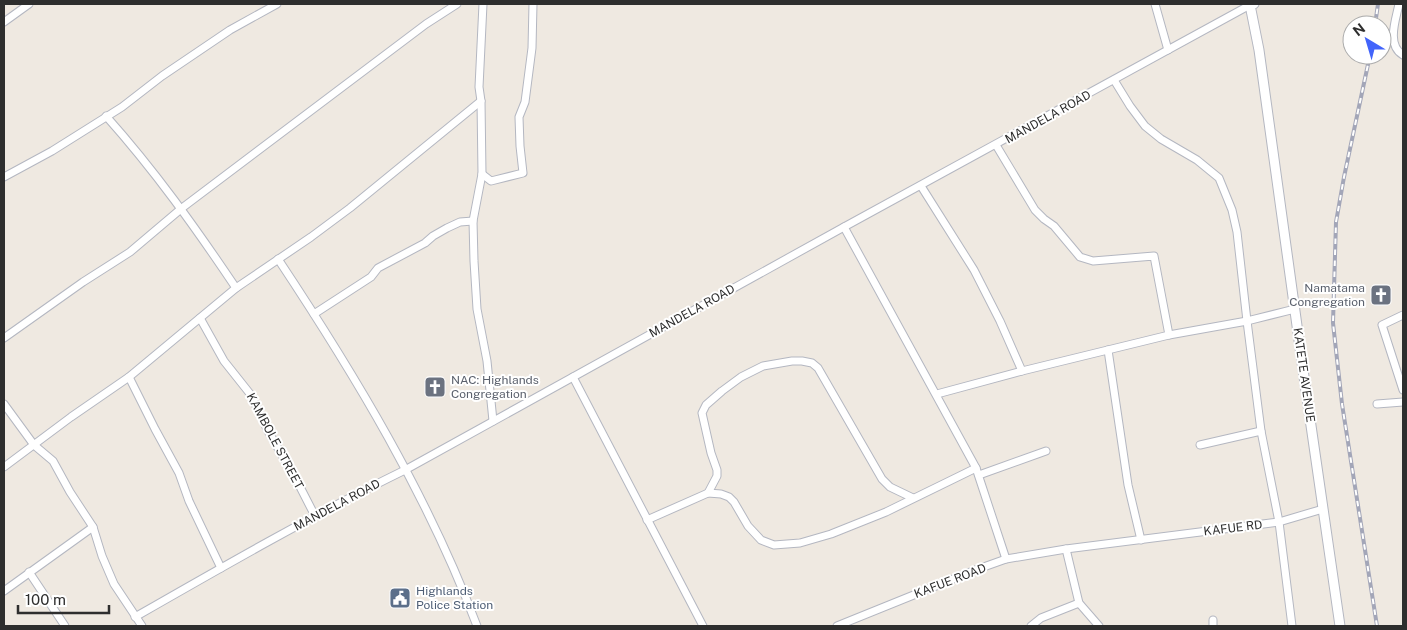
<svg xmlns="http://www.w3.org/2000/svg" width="1407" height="630" viewBox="0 0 1407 630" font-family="'Public Sans',sans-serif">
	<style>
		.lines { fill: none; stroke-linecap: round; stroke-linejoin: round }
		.minor-casing { stroke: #b4b7c1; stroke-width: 9 }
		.tertiary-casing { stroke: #b4b7c1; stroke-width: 11 }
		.minor { stroke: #fff; stroke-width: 7 }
		.tertiary { stroke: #fff; stroke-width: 9 }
		.rail-casing { stroke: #a3a6b8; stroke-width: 4 }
		.rail { stroke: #fff; stroke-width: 2; stroke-dasharray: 5.5; stroke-linecap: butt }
		.labels { text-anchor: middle; stroke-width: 4; stroke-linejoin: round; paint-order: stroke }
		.street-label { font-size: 12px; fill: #2e2e2e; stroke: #fff }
		.worship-label { font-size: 12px; fill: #5b616d; stroke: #fff; text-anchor: end }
		.service-label { font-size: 12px; fill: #4e5e75; stroke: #fff; text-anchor: start }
	</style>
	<rect width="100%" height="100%" fill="#efe9e1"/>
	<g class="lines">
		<g class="minor-casing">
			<g id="minor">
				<path d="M483,4L479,87L481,101L482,174L473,221L474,261L477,309L487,361L493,421"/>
				<path d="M1155,4L1168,50"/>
				<path d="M1399,4C1396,19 1386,45 1403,55"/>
				<path d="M4,22L29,4"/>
				<path d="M1114,80L1130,106L1145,126L1161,139L1197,160L1219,178L1232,210L1237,232L1247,321L1295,309"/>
				<path d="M106,116C155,171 195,227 236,288"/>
				<path d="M996,145L1035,210L1044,219L1054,226L1080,257L1093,261L1154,256L1169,335"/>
				<path d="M482,174L491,181L523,173L520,146L519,117L525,102L532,48L533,4"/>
				<path d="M4,177L52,151L122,107L162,76L230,30L277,4"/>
				<path d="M921,186L974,270L1000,321L1022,371"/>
				<path d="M844,227L976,468L1006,559"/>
				<path d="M278,259C355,375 428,496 477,626"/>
				<path d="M314,314L371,277L378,268L425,243L433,236L447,228L460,222L473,221"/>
				<path d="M1403,315L1382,325L1403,390"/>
				<path d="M200,318L224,361L251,395L268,431L297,481L315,516"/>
				<path d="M4,338L83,282L130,252L182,208L426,24L457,4"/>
				<path d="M1108,350L1128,485L1141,540"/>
				<path d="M129,377L155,429L179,473L189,501L221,568"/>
				<path d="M573,377L703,626"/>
				<path d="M937,394L1022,371L1169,335L1247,321L1261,431L1279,522L1292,626"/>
				<path d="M4,404L34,445L53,461L70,492L93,527L102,556L114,584L142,626"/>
				<path d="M1377,404L1403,402"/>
				<path d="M1200,445L1261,431"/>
				<path d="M4,467L71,417L129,377L236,288L311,237L350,208L481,101"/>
				<path d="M979,475L1046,451"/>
				<path d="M708,493L721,494L729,497L734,502L748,526L761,540L774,545L800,543L831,534L886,512L976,468"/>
				<path d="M647,520L708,493L717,476V470L711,453L702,413L706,405L722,391L741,377L763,366L792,361H802L812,363L818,368L882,479L890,487L913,498"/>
				<path d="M1066,549L1079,603L1099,626"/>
				<path d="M29,572L65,626"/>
				<path d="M4,591L93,527"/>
				<path d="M135,617C224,566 313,515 405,470L844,227L1250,5"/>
				<path d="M1213,620V626"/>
				<path d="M837,626L978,569L1006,559L1066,549L1279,522L1323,509"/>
				<path d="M1031,626L1041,618L1079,603"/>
			</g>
		</g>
		<g class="tertiary-casing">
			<path id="tertiary" d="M1254,4L1250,5L1259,50L1306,391L1340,626"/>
		</g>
		<use href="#minor" class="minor"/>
		<use href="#tertiary" class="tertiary"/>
		<g class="rail-casing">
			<g id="rail">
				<path d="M1375,25L1378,4"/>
				<path d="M1370,55L1344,177L1336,222L1333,323L1342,404L1377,626"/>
			</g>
		</g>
		<use href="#rail" class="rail"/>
	</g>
	<defs>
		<g id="church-square" transform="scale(1.125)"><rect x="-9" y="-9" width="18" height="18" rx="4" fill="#6b7280" stroke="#fff"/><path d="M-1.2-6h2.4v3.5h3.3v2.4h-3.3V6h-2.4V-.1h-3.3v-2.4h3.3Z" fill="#fff"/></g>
		<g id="civic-square" transform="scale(1.125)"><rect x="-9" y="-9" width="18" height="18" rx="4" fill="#5c6f8a" stroke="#fff"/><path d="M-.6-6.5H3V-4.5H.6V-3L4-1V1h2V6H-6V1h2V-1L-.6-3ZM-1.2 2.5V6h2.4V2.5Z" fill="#fff"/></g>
	</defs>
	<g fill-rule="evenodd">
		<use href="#church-square" x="1381" y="295"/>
		<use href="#church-square" x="435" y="387"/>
		<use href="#civic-square" x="400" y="598"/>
	</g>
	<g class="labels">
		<g class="street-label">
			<text transform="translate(1048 117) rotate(-29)" y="4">MANDELA ROAD</text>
			<text transform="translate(692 311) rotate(-29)" y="4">MANDELA ROAD</text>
			<text transform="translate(1304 375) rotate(82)" y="4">KATETE AVENUE</text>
			<text transform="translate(275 441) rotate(62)" y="4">KAMBOLE STREET</text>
			<text transform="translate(337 505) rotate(-28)" y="4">MANDELA ROAD</text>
			<text transform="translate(1233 528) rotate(-7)" y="4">KAFUE RD</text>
			<text transform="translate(950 581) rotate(-21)" y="4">KAFUE ROAD</text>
		</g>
		<g class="worship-label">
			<text x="1365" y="292">Namatama<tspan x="1365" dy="14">Congregation</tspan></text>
			<text x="451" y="384" text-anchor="start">NAC: Highlands<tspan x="451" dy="14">Congregation</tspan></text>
		</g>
		<g class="service-label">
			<text x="416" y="595">Highlands<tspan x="416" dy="14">Police Station</tspan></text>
		</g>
	</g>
	<rect width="1407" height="630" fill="none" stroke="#2e2e2e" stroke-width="10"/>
	<g transform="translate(1367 40) rotate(322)"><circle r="24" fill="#ffffff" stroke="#ababab"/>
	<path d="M0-4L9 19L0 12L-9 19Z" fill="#4264fb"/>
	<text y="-8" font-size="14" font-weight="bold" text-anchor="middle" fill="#2e2e2e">N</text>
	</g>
	<path d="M18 605v8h91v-8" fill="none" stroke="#2e2e2e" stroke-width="2.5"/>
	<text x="25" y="605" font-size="15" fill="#2e2e2e" stroke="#ffffff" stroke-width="4" paint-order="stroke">100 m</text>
</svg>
